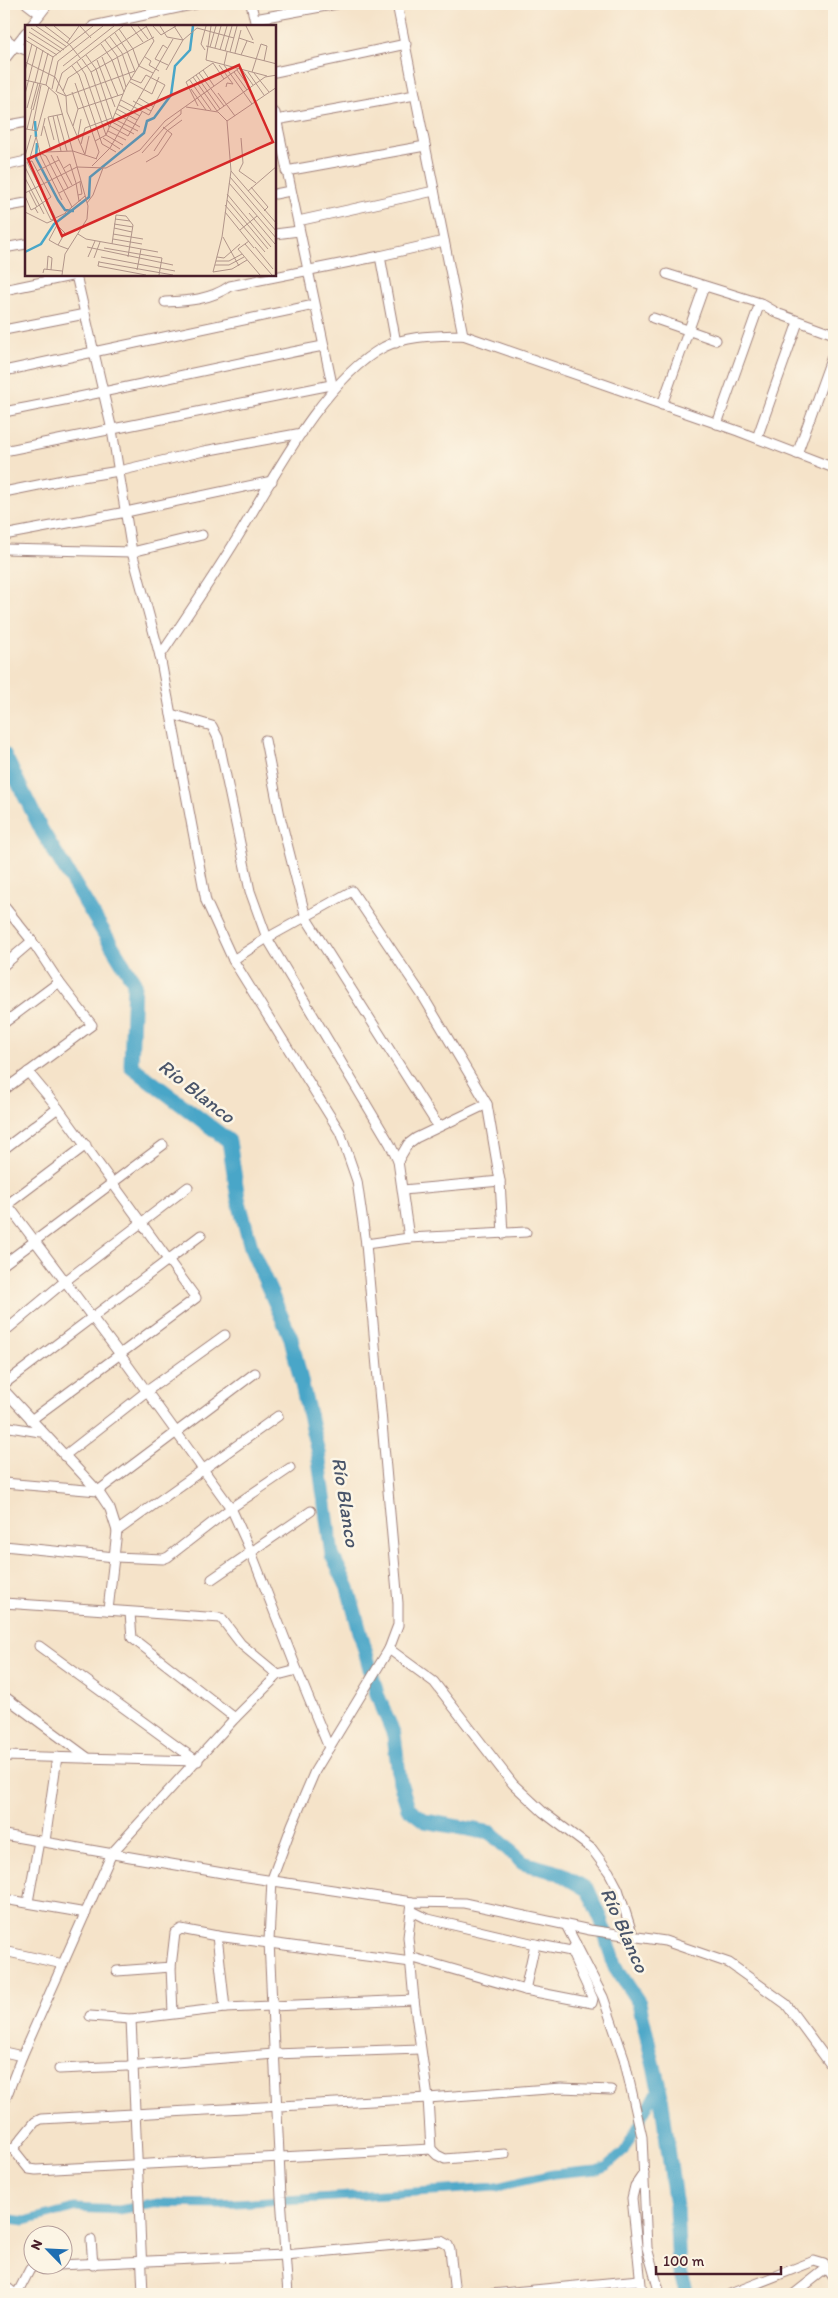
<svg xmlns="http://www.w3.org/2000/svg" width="838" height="2298" viewBox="0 0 838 2298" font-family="Itim,sans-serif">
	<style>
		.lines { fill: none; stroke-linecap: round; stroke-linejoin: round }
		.canal { stroke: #49a6c8; stroke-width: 9 }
		.river { stroke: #49a6c8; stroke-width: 15 }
		.street-casing { stroke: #a0817a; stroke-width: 11 }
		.street { stroke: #fff; stroke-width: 9 }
		.labels { text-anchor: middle; stroke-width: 5; stroke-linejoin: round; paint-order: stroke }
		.water-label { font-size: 20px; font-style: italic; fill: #4a556a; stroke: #fcf5e5 }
		.inset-river { fill: none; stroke: #49a6c8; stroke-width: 2.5 }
		.inset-road { fill: none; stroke: #b1958a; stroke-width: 1 }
		.view { fill: #d62828; fill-opacity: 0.15; stroke: #d62828; stroke-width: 2.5 }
		.inset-edge { fill: none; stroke: #4a1f2b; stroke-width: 2.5 }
	</style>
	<rect width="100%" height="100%" fill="#fcf5e5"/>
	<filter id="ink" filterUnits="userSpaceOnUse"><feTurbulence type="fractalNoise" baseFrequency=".02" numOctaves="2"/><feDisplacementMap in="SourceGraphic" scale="10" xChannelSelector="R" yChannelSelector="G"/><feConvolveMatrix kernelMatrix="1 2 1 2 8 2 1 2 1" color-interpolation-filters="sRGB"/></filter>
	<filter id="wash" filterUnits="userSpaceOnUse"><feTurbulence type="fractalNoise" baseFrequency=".0096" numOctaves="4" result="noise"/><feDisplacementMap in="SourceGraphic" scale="20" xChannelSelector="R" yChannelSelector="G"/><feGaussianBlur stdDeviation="1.12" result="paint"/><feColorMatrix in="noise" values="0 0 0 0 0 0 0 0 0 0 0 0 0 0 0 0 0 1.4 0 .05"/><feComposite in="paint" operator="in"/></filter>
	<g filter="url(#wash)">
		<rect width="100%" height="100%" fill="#f5e3c9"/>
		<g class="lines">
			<path class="canal" d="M4,2218L25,2221L74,2208L119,2210L158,2203L220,2204L497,2187L553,2174L597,2170L607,2166L624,2151L659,2086"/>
			<path class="river" d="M4,754L42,831L134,982L131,1066L229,1141L238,1198L252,1251L291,1338L318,1453L332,1555L348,1588L377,1694L394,1735L400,1782L408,1808L425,1821L491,1833L523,1863L559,1873L588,1890L602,1921L614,1965L639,2003L661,2096L676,2207L679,2269L687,2294"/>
		</g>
	</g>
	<g filter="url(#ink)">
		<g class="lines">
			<g class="street-casing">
				<g id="street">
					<path d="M27,4L40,14"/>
					<path d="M251,4L256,26"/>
					<path d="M397,4L463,335"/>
					<path d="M255,19L337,4"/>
					<path d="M31,26L48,4"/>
					<path d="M93,26L196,4"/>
					<path d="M4,37L15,46L26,50"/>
					<path d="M4,60L26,32"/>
					<path d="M275,72L406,44"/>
					<path d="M275,113L333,389"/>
					<path d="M276,120L415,95"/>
					<path d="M4,126L26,122"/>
					<path d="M4,166L26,161"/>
					<path d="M286,171L425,146"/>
					<path d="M275,194L290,191"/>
					<path d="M4,207L26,203"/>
					<path d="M298,221L434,191"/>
					<path d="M275,234L299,231"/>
					<path d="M4,248L26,244"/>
					<path d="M380,256L396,343"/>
					<path d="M667,274L760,303L779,314L834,334"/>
					<path d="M4,290L76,275L112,430L132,552L160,656L206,901L233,960L340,1132L357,1181L366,1244L398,1603V1625L389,1649L315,1771L292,1825L272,1879L269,1941L281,2197L288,2294"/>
					<path d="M165,302C188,301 210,300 230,286L380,256L444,241"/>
					<path d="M653,318L716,340"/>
					<path d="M4,330L85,314"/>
					<path d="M4,371L314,305"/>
					<path d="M662,405L704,287"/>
					<path d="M4,412C110,392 216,367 323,346"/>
					<path d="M717,424L760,303"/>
					<path d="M757,438L798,322"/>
					<path d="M4,451L331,385"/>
					<path d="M797,454L834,351"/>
					<path d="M4,492L63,480L119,471L204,451L302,433"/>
					<path d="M4,535L126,512L272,481"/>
					<path d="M4,549L132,552L202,535"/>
					<path d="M160,656C187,616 214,576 239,535C274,477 324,379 384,347C408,335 437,336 463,335L738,431L834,468"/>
					<path d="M171,714L212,726L218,738L250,891L267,938L390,1144L398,1161L409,1238"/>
					<path d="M265,740L280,816L306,918L438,1126"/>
					<path d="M4,906L32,941L59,982L92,1025L4,1090"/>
					<path d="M233,960L267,938L352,891L424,998L487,1104L500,1181L503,1234"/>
					<path d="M4,965L32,941"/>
					<path d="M4,1023L59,982"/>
					<path d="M28,1072L58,1108L196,1298L31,1420"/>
					<path d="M4,1149L58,1108"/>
					<path d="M398,1161L408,1144L416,1138L487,1104"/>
					<path d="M403,1190L500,1181"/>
					<path d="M4,1200L119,1353L231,1508L251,1552L297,1670L329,1748"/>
					<path d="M4,1207L86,1145"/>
					<path d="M366,1244L409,1238L526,1232"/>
					<path d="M4,1264L163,1145"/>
					<path d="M4,1332L64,1282L188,1187"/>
					<path d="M4,1384L201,1235"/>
					<path d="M4,1390L98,1491L110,1509L117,1531L108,1610"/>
					<path d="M4,1426L40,1432"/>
					<path d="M64,1456L147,1391L225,1335"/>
					<path d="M4,1483L98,1491L255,1373"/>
					<path d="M117,1531L278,1416"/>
					<path d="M4,1546L115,1557L163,1559L168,1557L231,1508L290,1468"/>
					<path d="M212,1579L311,1511"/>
					<path d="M4,1603L221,1618L241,1644L278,1675"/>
					<path d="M130,1613L132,1638L235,1718"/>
					<path d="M39,1646L194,1759"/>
					<path d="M389,1649L434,1682L513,1784L543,1812L592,1849L609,1872L618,1889L633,1936"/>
					<path d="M4,1696L88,1758"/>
					<path d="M4,1756L198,1761"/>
					<path d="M4,1835L234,1875L412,1902L464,1903L590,1930L665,1941L729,1963L786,2004L834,2069"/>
					<path d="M45,1841L57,1757"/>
					<path d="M4,1899L86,1913"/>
					<path d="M28,1902L39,1841"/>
					<path d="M412,1902L408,1937L410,1957L414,2000L428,2098L431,2149L437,2155L445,2159L505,2154"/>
					<path d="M412,1911L428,1919L535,1944L525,1990"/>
					<path d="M566,1925L603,1997L624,2058L642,2137L647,2248L660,2294"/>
					<path d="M535,1944L571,1951"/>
					<path d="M4,1951L63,1964"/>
					<path d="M410,1957L525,1990L592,2003L593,1999L571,1951L576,1944"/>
					<path d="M171,1967L173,2013"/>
					<path d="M117,1971L171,1967L175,1933L181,1929L217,1936"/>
					<path d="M225,2008L217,1936L411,1962"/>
					<path d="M90,2016L131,2019L225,2008L414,2000"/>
					<path d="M131,2019L143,2294"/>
					<path d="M4,2052L22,2056"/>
					<path d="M59,2069L127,2066L274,2054L420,2049"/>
					<path d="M5,2100L22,2056L112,1853L235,1718L278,1675L297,1670"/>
					<path d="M4,2148L13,2149L29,2169L36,2170L431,2149"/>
					<path d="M13,2149L35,2122L41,2119L428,2098L561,2088L611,2090"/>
					<path d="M91,2240L93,2265"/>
					<path d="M4,2285L15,2294"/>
					<path d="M17,2294L30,2269L35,2266L285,2255L441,2241L448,2245L450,2250L455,2294"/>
					<path d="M492,2294L639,2280"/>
					<path d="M642,2294L632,2198L635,2186L644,2173"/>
					<path d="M730,2294L814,2261L824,2264L834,2278"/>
					<path d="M794,2294L827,2268"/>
				</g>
			</g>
			<use href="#street" class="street"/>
		</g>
	</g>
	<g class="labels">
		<g class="water-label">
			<text transform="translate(197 1091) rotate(38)" y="7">Río Blanco</text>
			<text transform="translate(346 1502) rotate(81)" y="7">Río Blanco</text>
			<text transform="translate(625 1930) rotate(66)" y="7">Río Blanco</text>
		</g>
	</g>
	<g transform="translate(25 25)">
		<rect width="251" height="251" fill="#f5e3c9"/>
		<path class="inset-river" d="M10,96L11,112M12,118L11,133L33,175L40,185L49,186M0,227L16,219L29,199L64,172L65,152L119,108L122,96L129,93L146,70L150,41L165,25L168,1"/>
		<path class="inset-road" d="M11,1L42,22M20,1L45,20L56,34M29,1L45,14M55,1L66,13M106,1L118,17M113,1L123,14M128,1L136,10L151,1M135,1L142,12L158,15M149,1L158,15M221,1L228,15M6,3L39,25M94,4L108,24L114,41L128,48M4,7L36,27M90,8L102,26L110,46M3,12L32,30M85,12L97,28L106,54L116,58L121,50L140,60L124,90L96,75M214,13L229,18M0,15L28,32M80,15L92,31L101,62M42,18L54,1M76,19L87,35L99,67M181,21L252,39M185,22L191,1M142,23L138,20L130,34L143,40M190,23L196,1M180,25L176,19L181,1M195,25L202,1M200,26L207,1M202,27L199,40L227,79M205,27L212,1M210,28L216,5M61,30L71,44L87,93M216,30L222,16M77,32L93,71M120,32L126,36L124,40L134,46M57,34L66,47L84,102M72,35L90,82M181,35L242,51M181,35L186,1M0,37L30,52L41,71L42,87L60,130M52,37L60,49L81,110L98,120M188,38L199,54M194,40L208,59L202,58L201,62M38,41L89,1M47,41L54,50L77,119L91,127M141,45L158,15L172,3L209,13M178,45L189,61M212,45L225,63M0,46L7,19M218,46L228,60M66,47L129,12M209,47L222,65M223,47L239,70M227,47L236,19L242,21L239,36M174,48L199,81M229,48L244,67M171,50L195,84M168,52L192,86M164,54L186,85M0,55L21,60L32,70L63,181L62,194L40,229L37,250M10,57L18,25M105,57L127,69M50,58L74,127L71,134M21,60L28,32L68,1M27,64L33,36L78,1M166,64L181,85M38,66L43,53L122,1M31,67L37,48L98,1M32,67L41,71L110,46M47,67L53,84M193,68L210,91M0,69L12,22M127,69L134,52M114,73L129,82M108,76L126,86M94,80L115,91M173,81L161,57L188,38M161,82L193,87L202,96L206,146L197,212L188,247L207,244L222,235M2,83L9,57M6,84L13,58M92,84L112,95M8,85L23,28M192,86L240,52L252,50M90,88L115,102M32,90L42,126M28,91L36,126M202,96L252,62M87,97L109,109M19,101L26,126M48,101L53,84L98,69M85,101L103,111L117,87M1,104L12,106L24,62M2,104L7,84M7,105L16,60M83,106L101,115M11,111L16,132L37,175M16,111L20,93M53,111L56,94M78,113L95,124M216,113L218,138L214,146L231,158M29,115L23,92L38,89M70,116L81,110L101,62L129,16L121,1M56,119L60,103L87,93L113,106M129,126L142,106L157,95M21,127L48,126L72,134M117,128L139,103L156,89V85M17,129L21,131L47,182M60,129L64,111M26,130L43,163M0,131L6,110M32,131L47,160M4,136L11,112M2,137L7,136L26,172L10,183L13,188M2,137L30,192M121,137L133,130L147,109L138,102M67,141L85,123L148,14M0,142L26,195L41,188M39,143L45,139L51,158M12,146L34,135M206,146L252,199M205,152L252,207M0,153L19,189M51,158L54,176L56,175M204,158L252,214M226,162L243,182L239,186M4,166L12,182M223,166L252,141M0,168L52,142L81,143L115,125L140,96L213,44M34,168L56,156M202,169L246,222M53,170L57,169L55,157M0,171L6,185L10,183M202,175L243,224M62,178L68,170L78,143M200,180L240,227M0,187L22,198L31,194M200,187L229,223M40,188L60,171M224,188L250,219M90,194L105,196M89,199L108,202M89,203L107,207M215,205L232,191M53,209L61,214L133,227M88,209L118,214M198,212L214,241M88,214L117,219M224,216L213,224L235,250M87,219L91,190L101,191L108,200L103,232M220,219L247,250M33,220L40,208L32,200L24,215L31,219L35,221L43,224M62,222L148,240M230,222L248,244M79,223L137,233L134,250M63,232L70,216M76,232L150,246M192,232L199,233L215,219M69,233L75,217M74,236L73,241L121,250M191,236H204L217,229M74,237L148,250M190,240H204L219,232M22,245L23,231L27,233L26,245M112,245L116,224M18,248L19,244L37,246"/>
		<path class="view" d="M214,40L248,117L37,211L3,134Z"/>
		<rect width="251" height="251" class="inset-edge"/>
	</g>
	<rect width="838" height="2298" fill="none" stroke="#fcf5e5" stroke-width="20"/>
	<g transform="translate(48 2250) rotate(294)"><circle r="24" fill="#fcf5e5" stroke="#b59f9b"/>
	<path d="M0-4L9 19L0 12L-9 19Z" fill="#1f6fb2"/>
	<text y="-8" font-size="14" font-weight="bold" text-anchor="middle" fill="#4a1f2b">N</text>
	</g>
	<path d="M656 2266v8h125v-8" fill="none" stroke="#4a1f2b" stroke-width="2.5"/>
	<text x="663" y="2266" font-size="15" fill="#4a1f2b" stroke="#fcf5e5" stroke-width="4" paint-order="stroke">100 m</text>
</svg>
